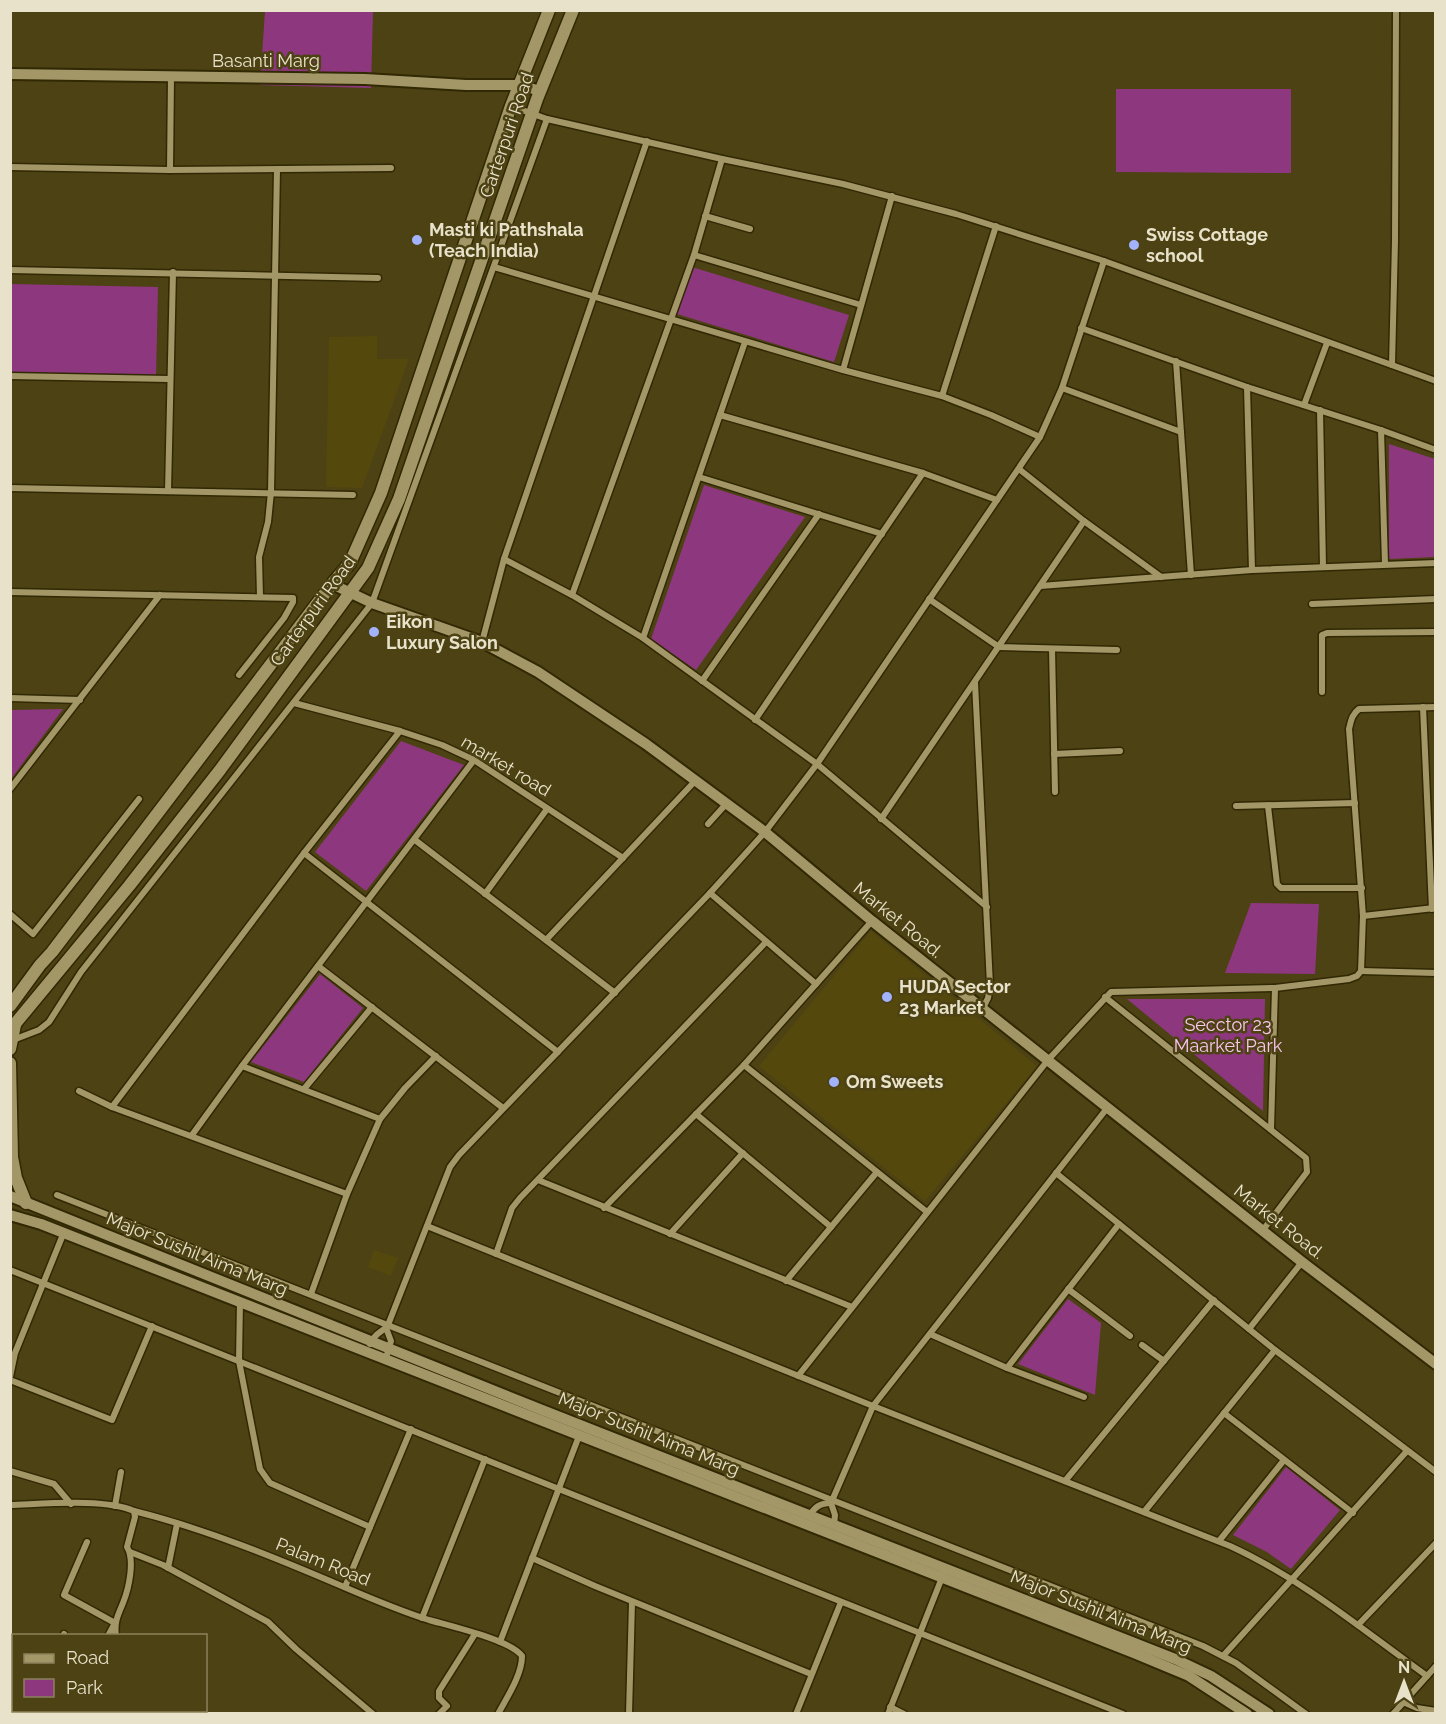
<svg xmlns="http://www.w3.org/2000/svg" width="1446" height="1724" viewBox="0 0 1446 1724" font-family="Raleway,sans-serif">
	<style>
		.built { fill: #55480d }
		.green { fill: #8d377e }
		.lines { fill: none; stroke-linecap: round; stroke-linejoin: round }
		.minor-casing { stroke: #312804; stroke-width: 9 }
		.tertiary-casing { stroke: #312804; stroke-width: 14 }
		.secondary-casing { stroke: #312804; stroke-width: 15 }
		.minor { stroke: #a39768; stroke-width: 6 }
		.tertiary { stroke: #a39768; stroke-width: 10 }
		.secondary { stroke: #a39768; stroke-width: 12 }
		.poi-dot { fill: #a3b2fd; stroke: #4d4213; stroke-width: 2 }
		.labels { text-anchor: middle; stroke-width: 5; stroke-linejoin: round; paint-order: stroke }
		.street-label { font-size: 18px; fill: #e8e2ca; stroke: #4d4213 }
		.poi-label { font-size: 18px; font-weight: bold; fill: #e8e2ca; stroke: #4d4213; text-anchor: start }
		.park-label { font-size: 18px; fill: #f9c6ed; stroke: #4d4213 }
	</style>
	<rect width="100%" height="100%" fill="#4d4213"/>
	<g class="built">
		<path d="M377,336V359H409L362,488L326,487L329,337Z"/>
		<path d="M871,931L1037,1066L925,1201L759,1066Z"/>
		<path d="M374,1250L398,1258L391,1276L368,1267Z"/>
	</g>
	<g class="green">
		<path d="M265,11H373L371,88L260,85Z"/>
		<path d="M1116,89H1291V173L1116,172Z"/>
		<path d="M692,267L849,315L834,362L677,314Z"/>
		<path d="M11,284L158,287L156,377L11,374Z"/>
		<path d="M1389,444L1435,459V557L1389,559Z"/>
		<path d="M704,485L805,517L696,670L651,639Z"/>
		<path d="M63,709L11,779V710Z"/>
		<path d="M401,741L464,765L366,891L315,852Z"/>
		<path d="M1251,903L1319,904L1315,974L1225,973Z"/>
		<path d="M320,974L363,1008L304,1082L251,1062Z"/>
		<path d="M1127,999H1265L1263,1111Z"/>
		<path d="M1068,1299L1101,1323L1095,1395L1018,1364Z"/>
		<path d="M1286,1467L1340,1510L1291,1569L1267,1552L1233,1535Z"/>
	</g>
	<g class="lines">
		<g class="minor-casing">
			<g id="minor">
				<path d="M511,106L547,119L722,159L843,184L956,214L1104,261L1436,381"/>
				<path d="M10,167L170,170L391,168"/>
				<path d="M170,170L171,77"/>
				<path d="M705,216L750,229"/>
				<path d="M694,255L861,305"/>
				<path d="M494,267L843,370L942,396L991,415L1040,437"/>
				<path d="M10,270L378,278"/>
				<path d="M1081,328L1247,387L1381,430L1436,450"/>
				<path d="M1176,361L1191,575"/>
				<path d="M1392,365L1395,241L1396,10"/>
				<path d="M843,370L892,196"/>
				<path d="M10,376L169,379"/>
				<path d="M1247,387L1252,570"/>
				<path d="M1062,388L1181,432"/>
				<path d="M942,396L996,226"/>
				<path d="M1304,405L1327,343"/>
				<path d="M1320,410L1323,567"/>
				<path d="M720,415L923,473L997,500"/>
				<path d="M1381,430L1385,564"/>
				<path d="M1019,469L1084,521L1161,577"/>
				<path d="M699,477L882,534"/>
				<path d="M10,488L353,495"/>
				<path d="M168,491L173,272"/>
				<path d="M504,559L572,595L643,638L817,764L987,907"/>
				<path d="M1040,586L1252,570L1436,563"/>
				<path d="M10,592L293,598V602L284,618L239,675"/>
				<path d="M572,595L694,255L722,159"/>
				<path d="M260,597L259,557L268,522L271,492L277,170"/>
				<path d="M929,599L999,647L1117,650"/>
				<path d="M1312,604L1436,599"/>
				<path d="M643,638L745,342"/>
				<path d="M482,642L504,559L647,141"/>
				<path d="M1052,649L1055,792"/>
				<path d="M702,681L819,514"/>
				<path d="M975,683L990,985L988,998L983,1008"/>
				<path d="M1322,692V635L1327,633L1436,632"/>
				<path d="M10,698L80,700"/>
				<path d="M294,703L400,731L442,745L474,760L623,858"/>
				<path d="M1423,707L1432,909"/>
				<path d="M755,720L923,473"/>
				<path d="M1054,754L1120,751"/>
				<path d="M10,789L160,595"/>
				<path d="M1236,806L1355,803"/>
				<path d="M1268,806L1277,884L1281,888H1362"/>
				<path d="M881,819L1084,521"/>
				<path d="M708,824L727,803"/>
				<path d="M415,840L615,993"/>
				<path d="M304,853L558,1052"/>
				<path d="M710,893L816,984"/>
				<path d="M485,894L547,809"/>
				<path d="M10,914L33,934L139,799"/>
				<path d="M1363,916L1434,908"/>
				<path d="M546,940L696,780"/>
				<path d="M318,966L503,1108"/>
				<path d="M1361,971L1436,973"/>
				<path d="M1105,997L1306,1158L1307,1172L1263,1230"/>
				<path d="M13,1040L39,1030L49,1022L81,972L372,603L547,119"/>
				<path d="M744,1065L927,1212"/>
				<path d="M242,1066L380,1119"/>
				<path d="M304,1089L372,1007"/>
				<path d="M79,1091L112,1107L347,1194"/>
				<path d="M112,1107L304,853L400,731"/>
				<path d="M696,1114L831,1227"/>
				<path d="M1271,1129L1275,988"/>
				<path d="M192,1135L242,1066L474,760"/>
				<path d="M1056,1173L1275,1350L1436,1472"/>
				<path d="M538,1180L852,1307"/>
				<path d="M57,1195L1203,1646L1236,1663L1306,1714"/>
				<path d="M604,1208L744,1065L872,921"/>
				<path d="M427,1226L873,1406L1230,1546C1302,1579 1363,1630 1427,1676"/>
				<path d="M670,1234L743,1153"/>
				<path d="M496,1254L512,1208L520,1198L766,942"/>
				<path d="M10,1270L1123,1714"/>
				<path d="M786,1281L877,1172"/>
				<path d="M1068,1289L1130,1336"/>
				<path d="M311,1294L347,1194L380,1119L405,1088L436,1056"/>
				<path d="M240,1301L239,1361L260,1469L270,1483L370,1527"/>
				<path d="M1249,1329L1302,1262"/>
				<path d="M930,1334L1007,1368L1084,1397"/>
				<path d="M370,1344C376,1331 384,1332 388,1325L450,1167L459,1155L710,893L765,832L817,764L1040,437L1062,388L1104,261"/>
				<path d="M1142,1345L1164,1361"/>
				<path d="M386,1358L391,1341L386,1328"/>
				<path d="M1007,1368L1119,1224"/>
				<path d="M798,1376L1048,1060L1111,992L1275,988L1349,979L1357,976L1361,971L1363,916L1349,729C1351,721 1352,714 1359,709L1436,707"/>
				<path d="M10,1377L15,1353L64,1232"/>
				<path d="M10,1380L112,1420L152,1326"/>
				<path d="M1224,1413L1353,1513"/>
				<path d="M10,1471L54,1484L71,1504"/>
				<path d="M1065,1481L1214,1300"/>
				<path d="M10,1505C43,1504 106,1498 134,1511L135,1517L127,1547C135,1560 129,1588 123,1603C118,1615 114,1622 116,1636"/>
				<path d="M115,1506L121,1472"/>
				<path d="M134,1511C206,1529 276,1558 344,1587C372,1599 400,1611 429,1620C450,1626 511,1640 522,1656C522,1675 507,1697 498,1714"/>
				<path d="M1144,1512L1275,1350"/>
				<path d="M809,1516C815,1507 820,1503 831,1503"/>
				<path d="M834,1525L835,1515L831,1503L873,1406L1108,1107"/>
				<path d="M1219,1541L1284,1460"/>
				<path d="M87,1542L64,1595L115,1623L108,1636"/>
				<path d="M130,1552L163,1565L268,1622L296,1649L373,1714"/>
				<path d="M532,1558L595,1586L811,1674"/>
				<path d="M168,1568L177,1524"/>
				<path d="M345,1587L411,1429"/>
				<path d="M422,1618L485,1459"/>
				<path d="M1358,1625L1436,1543"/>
				<path d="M63,1636L64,1634"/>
				<path d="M500,1642L579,1436"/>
				<path d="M1223,1656L1407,1451"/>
				<path d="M1403,1702L1417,1708L1436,1711"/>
				<path d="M890,1707L904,1714"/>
				<path d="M138,1710L139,1714"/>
				<path d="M27,1714L28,1710"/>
				<path d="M77,1714L78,1710"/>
				<path d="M439,1714L447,1706L439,1698V1691L475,1634"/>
				<path d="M629,1714L632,1602"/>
				<path d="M796,1714L841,1602"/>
				<path d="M888,1714L943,1575"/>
				<path d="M1393,1714L1436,1666"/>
			</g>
		</g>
		<g class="tertiary-casing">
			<g id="tertiary">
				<path d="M10,74L365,79L466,85H520L540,91"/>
				<path d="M332,584L372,603L482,642L538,672L646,744L765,832L872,921L1302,1262L1436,1364"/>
				<path d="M10,1196L542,1410L1175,1659L1211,1676L1269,1714"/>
				<path d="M10,1215L41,1224L1134,1653L1189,1676L1247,1714"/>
			</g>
		</g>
		<g class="secondary-casing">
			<g id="secondary">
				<path d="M10,1006L40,965L52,952L332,584L350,563L381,493L511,106L549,10"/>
				<path d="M10,1030L129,886L220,770L368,568L399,499L537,99L573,10"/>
				<path d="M10,1049L15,1025"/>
				<path d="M10,1063L12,1157L16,1178L26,1203"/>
			</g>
		</g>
		<use href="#minor" class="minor"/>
		<use href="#tertiary" class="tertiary"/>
		<use href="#secondary" class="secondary"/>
	</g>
	<g class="poi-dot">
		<circle cx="417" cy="240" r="6"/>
		<circle cx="1134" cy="245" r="6"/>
		<circle cx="374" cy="632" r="6"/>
		<circle cx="887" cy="997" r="6"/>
		<circle cx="834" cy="1082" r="6"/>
	</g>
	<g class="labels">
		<g class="street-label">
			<text x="266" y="67">Basanti Marg</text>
			<text transform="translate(507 135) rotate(-71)" y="6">Carterpuri Road</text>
			<text transform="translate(313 611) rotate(-54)" y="6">Carterpuri Road</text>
			<text transform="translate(506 766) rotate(31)" y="6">market road</text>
			<text transform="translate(898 920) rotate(39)" y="6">Market Road.</text>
			<text transform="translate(1279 1222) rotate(38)" y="6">Market Road.</text>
			<text transform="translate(197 1254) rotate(22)" y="6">Major Sushil Aima Marg</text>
			<text transform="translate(649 1434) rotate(22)" y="6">Major Sushil Aima Marg</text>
			<text transform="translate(323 1562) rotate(22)" y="6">Palam Road</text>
			<text transform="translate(1101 1612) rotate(22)" y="6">Major Sushil Aima Marg</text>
		</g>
		<g class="poi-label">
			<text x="429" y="236">Masti ki Pathshala<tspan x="429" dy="21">(Teach India)</tspan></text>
			<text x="1146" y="241">Swiss Cottage<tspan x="1146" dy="21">school</tspan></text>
			<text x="386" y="628">Eikon<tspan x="386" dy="21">Luxury Salon</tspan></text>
			<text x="899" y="993">HUDA Sector<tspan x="899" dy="21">23 Market</tspan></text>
			<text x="846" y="1088">Om Sweets</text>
		</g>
		<g class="park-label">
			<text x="1228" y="1031">Secctor 23<tspan x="1228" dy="21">Maarket Park</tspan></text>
		</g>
	</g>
	<rect width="1446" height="1724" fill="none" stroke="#e8e2ca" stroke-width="24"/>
	<rect x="12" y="1634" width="195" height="78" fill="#4d4213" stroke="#8b825c" stroke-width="1.5"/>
	<rect x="24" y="1654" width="30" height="9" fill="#a39768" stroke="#8b825c" stroke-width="1.5"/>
	<text x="66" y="1664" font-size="18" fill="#e8e2ca">Road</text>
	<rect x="24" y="1679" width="30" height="18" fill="#8d377e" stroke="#8b825c" stroke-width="1.5"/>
	<text x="66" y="1694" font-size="18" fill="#e8e2ca">Park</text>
	<g transform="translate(1404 1682)" stroke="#4d4213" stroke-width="4.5" paint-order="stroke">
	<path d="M0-4.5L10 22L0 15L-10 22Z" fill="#e8e2ca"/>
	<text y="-9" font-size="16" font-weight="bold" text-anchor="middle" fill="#e8e2ca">N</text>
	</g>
</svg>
